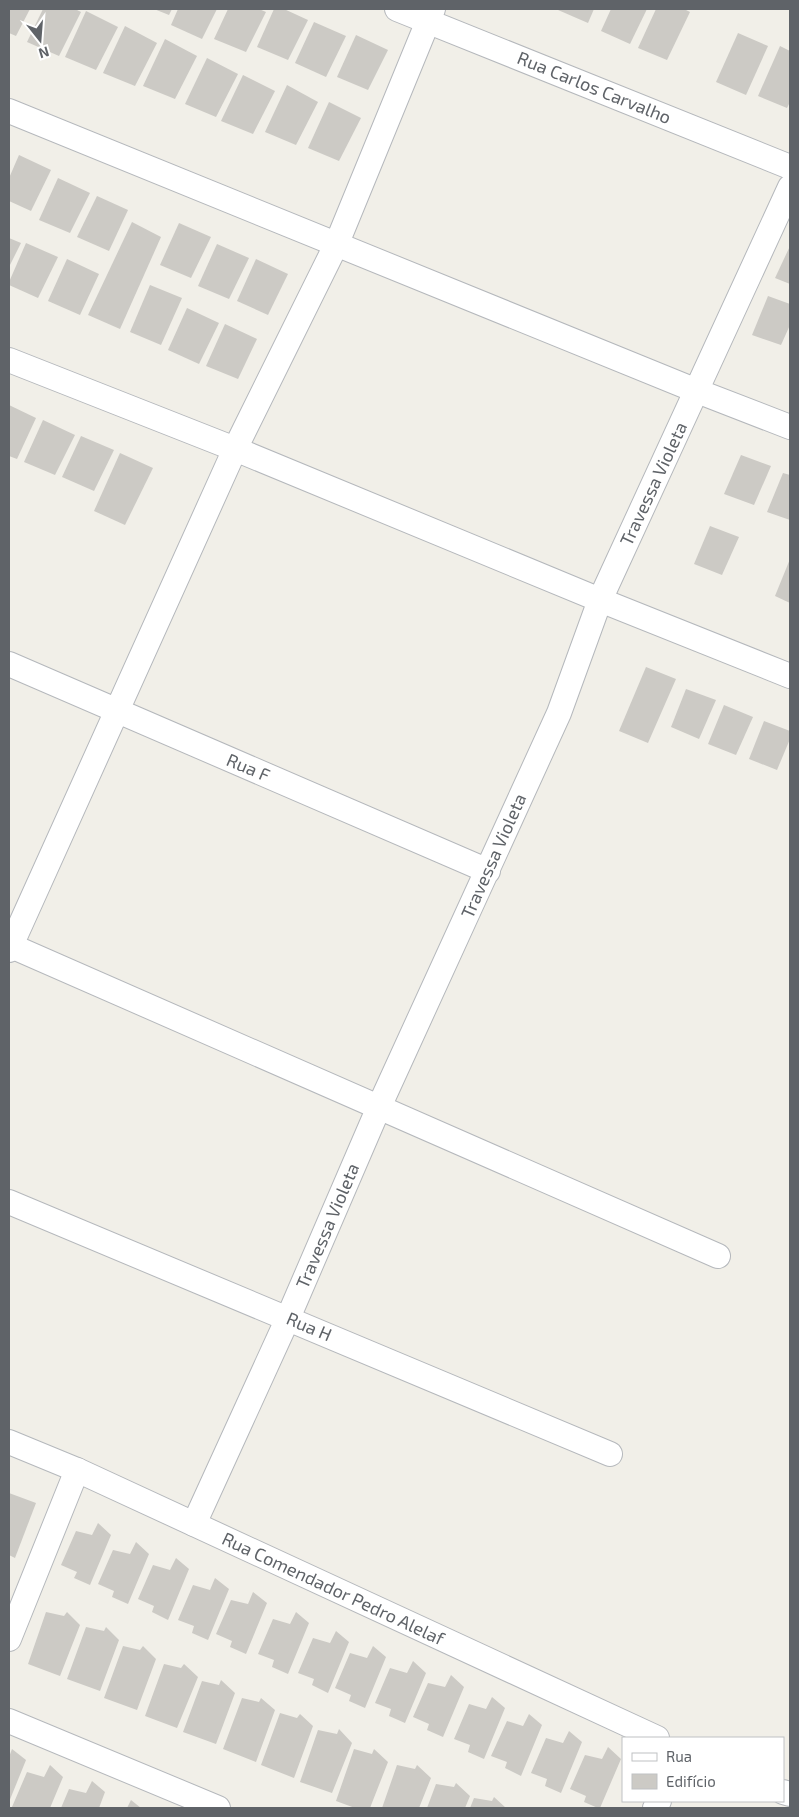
<svg xmlns="http://www.w3.org/2000/svg" width="799" height="1817" viewBox="0 0 799 1817" font-family="'Exo 2',sans-serif">
	<style>
		.building { fill: #cccac5 }
		.lines { fill: none; stroke-linecap: round; stroke-linejoin: round }
		.street-casing { stroke: #b5b8bc; stroke-width: 26 }
		.street { stroke: #fff; stroke-width: 24 }
		.labels { text-anchor: middle; stroke-width: 5; stroke-linejoin: round; paint-order: stroke }
		.street-label { font-size: 18px; fill: #5f6368; stroke: #fff }
	</style>
	<rect width="100%" height="100%" fill="#f1efe8"/>
	<g class="building">
		<path d="M9,9H30L16,36L9,33Z"/>
		<path d="M43,9H75L81,12L59,56L27,42Z"/>
		<path d="M154,9H172L169,15Z"/>
		<path d="M178,9H217L202,39L171,25Z"/>
		<path d="M228,9H259L266,12L246,52L214,39Z"/>
		<path d="M274,9H284L308,20L288,60L257,47Z"/>
		<path d="M559,9H594L588,23L558,10Z"/>
		<path d="M611,9H647L630,44L601,31Z"/>
		<path d="M656,9H684L690,12L667,60L638,48Z"/>
		<path d="M86,11L118,27L96,70L65,57Z"/>
		<path d="M314,22L346,36L326,77L295,63Z"/>
		<path d="M125,26L157,43L135,86L103,73Z"/>
		<path d="M738,33L768,46L746,95L716,82Z"/>
		<path d="M356,35L388,50L368,90L337,77Z"/>
		<path d="M165,39L197,56L175,99L143,86Z"/>
		<path d="M780,46L790,51V102L787,108L758,96Z"/>
		<path d="M207,58L238,74L216,117L185,104Z"/>
		<path d="M243,75L275,91L253,134L221,121Z"/>
		<path d="M287,85L318,102L296,145L265,132Z"/>
		<path d="M329,102L361,118L339,161L308,148Z"/>
		<path d="M19,155L51,170L31,211L9,201V178Z"/>
		<path d="M58,178L90,193L70,233L39,220Z"/>
		<path d="M97,196L128,210L109,251L77,237Z"/>
		<path d="M132,222L161,237L120,329L88,315Z"/>
		<path d="M179,223L211,237L191,278L160,265Z"/>
		<path d="M9,238L21,243L9,267Z"/>
		<path d="M26,243L58,257L38,298L9,285V282Z"/>
		<path d="M217,244L249,258L229,299L198,286Z"/>
		<path d="M790,246V284L775,278Z"/>
		<path d="M67,259L99,274L80,315L48,301Z"/>
		<path d="M256,259L288,274L268,315L237,301Z"/>
		<path d="M150,285L182,298L161,345L130,332Z"/>
		<path d="M768,296L790,304V325L781,345L752,335Z"/>
		<path d="M187,308L219,323L199,364L168,350Z"/>
		<path d="M225,324L257,339L238,379L206,366Z"/>
		<path d="M9,405L36,418L17,459L9,456Z"/>
		<path d="M43,420L75,435L55,475L24,462Z"/>
		<path d="M81,436L114,450L94,491L62,477Z"/>
		<path d="M120,453L153,468L125,525L94,511Z"/>
		<path d="M741,455L771,466L754,505L724,494Z"/>
		<path d="M783,473L790,475V520L767,512Z"/>
		<path d="M710,526L739,537L722,575L694,564Z"/>
		<path d="M790,559V603L775,596Z"/>
		<path d="M646,667L676,679L648,743L619,731Z"/>
		<path d="M686,689L716,700L699,739L671,727Z"/>
		<path d="M724,705L753,717L736,755L708,744Z"/>
		<path d="M764,721L790,731V739L777,770L749,759Z"/>
		<path d="M9,1493L36,1503L15,1558L9,1555Z"/>
		<path d="M98,1523L111,1535L90,1585L74,1578L77,1572L61,1565L76,1531L92,1535Z"/>
		<path d="M136,1542L149,1554L128,1604L112,1597L114,1591L98,1584L113,1550L130,1554Z"/>
		<path d="M176,1558L189,1569L168,1620L152,1612L154,1606L138,1599L153,1565L170,1570Z"/>
		<path d="M215,1578L229,1589L208,1640L192,1633L194,1626L178,1620L193,1585L210,1590Z"/>
		<path d="M253,1592L267,1603L246,1654L230,1647L232,1641L216,1634L231,1600L248,1604Z"/>
		<path d="M46,1612L64,1616L67,1612L80,1625L60,1676L28,1664Z"/>
		<path d="M296,1612L309,1623L288,1674L272,1667L274,1660L258,1654L273,1619L290,1624Z"/>
		<path d="M86,1627L104,1631L106,1627L119,1640L100,1691L67,1679Z"/>
		<path d="M336,1631L349,1642L328,1693L312,1685L314,1679L298,1673L313,1638L330,1643Z"/>
		<path d="M123,1646L140,1650L143,1646L156,1659L137,1710L104,1698Z"/>
		<path d="M373,1646L386,1657L365,1708L349,1701L351,1695L335,1688L350,1653L367,1658Z"/>
		<path d="M413,1661L426,1673L405,1723L389,1716L391,1709L375,1703L390,1668L407,1673Z"/>
		<path d="M164,1664L181,1668L184,1664L198,1677L177,1728L145,1716Z"/>
		<path d="M451,1675L464,1687L443,1737L427,1730L429,1724L413,1717L428,1683L445,1687Z"/>
		<path d="M221,1680L235,1693L216,1744L183,1732L202,1681L219,1685Z"/>
		<path d="M492,1697L505,1708L484,1759L468,1752L470,1745L454,1739L469,1704L486,1709Z"/>
		<path d="M242,1698L259,1702L261,1698L275,1710L256,1762L223,1749Z"/>
		<path d="M280,1713L297,1718L300,1714L313,1726L294,1778L261,1765Z"/>
		<path d="M529,1714L542,1725L521,1776L505,1768L507,1762L491,1756L507,1721L523,1726Z"/>
		<path d="M339,1729L352,1743L332,1793L300,1782L318,1730L337,1734Z"/>
		<path d="M569,1731L582,1742L561,1793L545,1786L547,1779L531,1773L546,1738L563,1743Z"/>
		<path d="M608,1747L621,1759L600,1808H598L584,1802L586,1796L570,1789L585,1755L602,1759Z"/>
		<path d="M12,1749L26,1760L9,1802V1757Z"/>
		<path d="M354,1749L372,1754L374,1749L388,1762L370,1808H355L336,1801Z"/>
		<path d="M50,1765L63,1777L50,1808L12,1807L27,1772L44,1777Z"/>
		<path d="M397,1765L415,1769L417,1765L431,1778L419,1808H382Z"/>
		<path d="M92,1781L105,1792L99,1808H61L69,1789L86,1793Z"/>
		<path d="M456,1783L470,1796L465,1808H427L436,1784L454,1787Z"/>
		<path d="M494,1797L506,1808H470L474,1798L492,1801Z"/>
		<path d="M131,1800L141,1808H127Z"/>
	</g>
	<g class="lines">
		<g class="street-casing">
			<g id="street">
				<path d="M397,9L790,167"/>
				<path d="M9,111L697,391L790,427"/>
				<path d="M9,360L235,449L600,600L790,676"/>
				<path d="M9,664L488,871"/>
				<path d="M9,945L718,1256"/>
				<path d="M9,950L235,449L337,243L433,9"/>
				<path d="M9,1202L610,1454"/>
				<path d="M9,1442L77,1470L657,1738"/>
				<path d="M194,1524L288,1318L379,1107L559,713L600,600L790,187"/>
				<path d="M9,1639L77,1470"/>
				<path d="M9,1721L218,1808"/>
				<path d="M783,1792L790,1794"/>
				<path d="M655,1808L659,1801"/>
			</g>
		</g>
		<use href="#street" class="street"/>
	</g>
	<g class="labels">
		<g class="street-label">
			<text transform="translate(594 88) rotate(22)" y="6">Rua Carlos Carvalho</text>
			<text transform="translate(654 484) rotate(-65)" y="6">Travessa Violeta</text>
			<text transform="translate(248 768) rotate(23)" y="6">Rua F</text>
			<text transform="translate(494 856) rotate(-66)" y="6">Travessa Violeta</text>
			<text transform="translate(328 1226) rotate(-67)" y="6">Travessa Violeta</text>
			<text transform="translate(309 1327) rotate(23)" y="6">Rua H</text>
			<text transform="translate(333 1589) rotate(25)" y="6">Rua Comendador Pedro Alelaf</text>
		</g>
	</g>
	<rect width="799" height="1817" fill="none" stroke="#5f6368" stroke-width="20"/>
	<rect x="622" y="1737" width="162" height="65" fill="#ffffff" stroke="#bfc1c3"/>
	<rect x="632" y="1753" width="25" height="8" fill="#ffffff" stroke="#bfc1c3"/>
	<text x="666" y="1762" font-size="15" fill="#5f6368">Rua</text>
	<rect x="632" y="1774" width="25" height="15" fill="#cccac5" stroke="#bfc1c3"/>
	<text x="666" y="1787" font-size="15" fill="#5f6368">Edifício</text>
	<g transform="translate(40 40) rotate(163)" stroke="#ffffff" stroke-width="4" paint-order="stroke">
	<path d="M0-4L9 19L0 12L-9 19Z" fill="#5f6368"/>
	<text y="-8" font-size="14" font-weight="bold" text-anchor="middle" fill="#5f6368">N</text>
	</g>
</svg>
